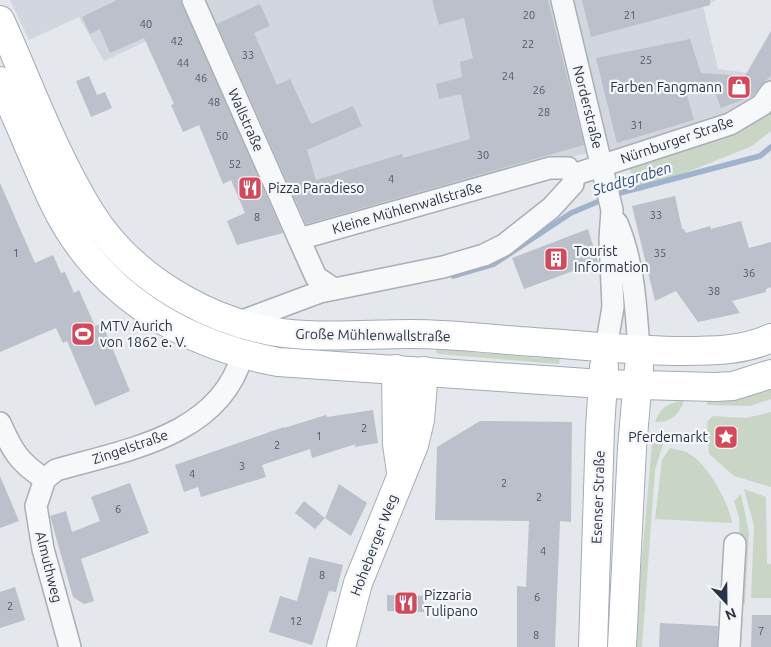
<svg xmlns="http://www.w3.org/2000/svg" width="771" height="647" viewBox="0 0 771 647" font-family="Ubuntu,sans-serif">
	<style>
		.built { fill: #d2d6de }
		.green { fill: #c9d6c5 }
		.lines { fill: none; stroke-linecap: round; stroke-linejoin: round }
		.stream { stroke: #9fb4cc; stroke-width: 5.5 }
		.building { fill: #bbc0ca }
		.street-casing { stroke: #a9aeb7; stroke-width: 24 }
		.secondary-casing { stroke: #a9aeb7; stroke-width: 30 }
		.primary-casing { stroke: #a3abb8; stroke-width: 30 }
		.street { stroke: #f7f8fa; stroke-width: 21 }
		.secondary { stroke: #fff; stroke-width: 28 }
		.primary { stroke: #fff; stroke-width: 28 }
		.labels { text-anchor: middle; stroke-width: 4.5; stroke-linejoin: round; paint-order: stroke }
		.number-label { font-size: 11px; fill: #4f5766 }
		.poi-label { font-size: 14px; fill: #2b3445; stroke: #f4f6f9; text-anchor: start }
		.street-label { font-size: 14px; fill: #2b3445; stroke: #f4f6f9 }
		.water-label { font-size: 15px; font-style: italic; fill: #34527a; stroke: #f4f6f9 }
	</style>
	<rect width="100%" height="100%" fill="#e4e7ec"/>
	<path class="built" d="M10,0H717L703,6L718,69L771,76V79L754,103L729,119L611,156L591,152L305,231L207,13L104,61L79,17L29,40Z"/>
	<g class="green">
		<path d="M771,103V131L752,146L638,192L627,162Z"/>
		<path d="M437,349L541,358L561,353L559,364L438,354L436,352Z"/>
		<path d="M771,384V399L750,406L708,405L705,399Z"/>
		<path d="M684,400C680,414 671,423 655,422C660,407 669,403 684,400Z"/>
		<path d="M771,412V487L734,476L709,454L707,422L713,416L746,418Z"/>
		<path d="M652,443L663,444L655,470L642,647H637L638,604Z"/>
		<path d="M670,448C675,450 681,450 686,452C706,461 729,502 732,523L655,519L662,460Z"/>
		<path d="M744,489L766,497L767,564H771V598H751L754,526Z"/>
		<path d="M741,494L749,532L745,604H742L739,517L734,501Z"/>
	</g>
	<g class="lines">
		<path class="stream" d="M453,276L494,264L571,213L616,194L760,156L771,147"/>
	</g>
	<g class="building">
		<path d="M117,0H181L283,233L237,245L227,221L245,213L231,180L223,184L199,125L183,132L171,105L174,104L144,38L110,53L100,29L90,34L82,17Z"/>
		<path d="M432,0H548L584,145L306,224L217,24L260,4L270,26L254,33L277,85L290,79L311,124L353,106L362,126L307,150L316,180L402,154L403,158L470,139L461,94L439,99L436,84L462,77L460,62L473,58L464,18L439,25Z"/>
		<path d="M582,0H710V5L591,37Z"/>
		<path d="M771,31V75L753,96L721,108L712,85L686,92L694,120L617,143L596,58L690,39L701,73L745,76Z"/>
		<path d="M89,76L97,95L105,92L112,108L91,117L76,81Z"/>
		<path d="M0,183L35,263L53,255L61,273L65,272L74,293L79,290L95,326L102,323L130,391L95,406L67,341L63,343L56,328L0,352Z"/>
		<path d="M675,196L682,229H684L686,233L710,226L711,229L741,221L749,248L771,242V287L766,289V292L732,301L740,313L698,322L676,291L655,301L632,206Z"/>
		<path d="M588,229L598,262L524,289L512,258Z"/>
		<path d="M373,410L378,443L354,447L356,444L312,458L310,449L262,465L266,477L201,497L198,487L184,492L175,465L284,427V428L326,415L327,417Z"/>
		<path d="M480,421L572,422L571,522L560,521L555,647H517V586L526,587L529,521L435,520L437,447Z"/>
		<path d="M0,476L19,521L0,528Z"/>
		<path d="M130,483L149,533L81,559L94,601L84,604L73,597L50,516L66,511L72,532L100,521L91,497Z"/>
		<path d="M339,484L367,503L351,536L325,518Z"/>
		<path d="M304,501L325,518L315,529L295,513Z"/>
		<path d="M309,557L343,565L336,592L329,591L312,645L269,632L280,596L297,601Z"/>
		<path d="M15,587L25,620L0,628V592Z"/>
		<path d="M387,595L424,596V612L387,611Z"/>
		<path d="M752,615H771V647H751Z"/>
		<path d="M660,623L718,626L717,647H659Z"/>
	</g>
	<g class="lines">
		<g class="street-casing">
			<g id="street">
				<path d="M193,0L299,239"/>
				<path d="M562,0L612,210L610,239L613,307L606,348"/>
				<path d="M573,175L730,124L762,105L771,92"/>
				<path d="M617,223C634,263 636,308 639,350"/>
				<path d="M237,323L320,292L443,267L484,255L504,245L551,208L573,184V175L568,168H550L299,239L316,277L334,289"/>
				<path d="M0,423C12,450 19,463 45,479"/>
				<path d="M70,647L43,549L36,506L45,479L56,470C126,450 219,436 242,356"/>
				<path d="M729,647L735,544"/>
			</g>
		</g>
		<g class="secondary-casing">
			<g id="secondary">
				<path d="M396,369L397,444L401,472"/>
				<path d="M341,647L358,583L414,445L420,420L424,371"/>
			</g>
		</g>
		<g class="primary-casing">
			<g id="primary">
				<path d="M0,20C29,84 53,152 90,212C135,284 224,332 307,335C342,337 376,334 411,334C447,334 483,338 519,341C571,344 622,350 674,351C707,351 741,352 771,338"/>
				<path d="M0,81C19,121 35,163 54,203C98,294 182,344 278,362L602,384L715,387L733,386L771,374"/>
				<path d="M593,647L600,428L604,367"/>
				<path d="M622,647L632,448L639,367"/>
			</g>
		</g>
		<use href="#street" class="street"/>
		<use href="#secondary" class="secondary"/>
		<use href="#primary" class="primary"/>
	</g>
	<defs>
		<g id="shop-square" transform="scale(1.25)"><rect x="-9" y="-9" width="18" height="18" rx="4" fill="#d1495b" stroke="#f4f6f9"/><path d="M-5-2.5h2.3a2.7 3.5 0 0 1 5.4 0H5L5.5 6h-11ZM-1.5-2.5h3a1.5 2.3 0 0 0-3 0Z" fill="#fff"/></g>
		<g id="restaurant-square" transform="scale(1.25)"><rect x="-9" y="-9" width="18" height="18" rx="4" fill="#d1495b" stroke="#f4f6f9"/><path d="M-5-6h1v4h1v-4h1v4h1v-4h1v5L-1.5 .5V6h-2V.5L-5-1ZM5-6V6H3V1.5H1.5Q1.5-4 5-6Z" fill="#fff"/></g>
		<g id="building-square" transform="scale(1.25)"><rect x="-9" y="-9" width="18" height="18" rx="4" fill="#d1495b" stroke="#f4f6f9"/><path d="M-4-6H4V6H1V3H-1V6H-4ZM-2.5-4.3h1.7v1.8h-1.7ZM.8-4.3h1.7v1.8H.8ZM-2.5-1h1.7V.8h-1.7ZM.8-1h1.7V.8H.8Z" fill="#fff"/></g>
		<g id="stadium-square" transform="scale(1.25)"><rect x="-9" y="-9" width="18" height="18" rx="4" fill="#d1495b" stroke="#f4f6f9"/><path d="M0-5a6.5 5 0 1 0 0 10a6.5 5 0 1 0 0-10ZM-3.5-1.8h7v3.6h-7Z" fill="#fff"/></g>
		<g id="sight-square" transform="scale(1.25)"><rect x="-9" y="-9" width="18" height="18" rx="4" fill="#d1495b" stroke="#f4f6f9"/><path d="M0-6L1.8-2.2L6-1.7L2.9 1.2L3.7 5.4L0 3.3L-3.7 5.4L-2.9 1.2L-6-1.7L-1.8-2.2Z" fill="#fff"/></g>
	</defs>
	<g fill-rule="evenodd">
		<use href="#shop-square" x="739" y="87"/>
		<use href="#restaurant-square" x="250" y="188"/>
		<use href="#building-square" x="556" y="259"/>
		<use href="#stadium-square" x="83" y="334"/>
		<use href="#sight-square" x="726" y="437"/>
		<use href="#restaurant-square" x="406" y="603"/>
	</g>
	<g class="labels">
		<g class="number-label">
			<text x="529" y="19">20</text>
			<text x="630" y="19">21</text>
			<text x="146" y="28">40</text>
			<text x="177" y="45">42</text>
			<text x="528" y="48">22</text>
			<text x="248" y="59">33</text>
			<text x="646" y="64">25</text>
			<text x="183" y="67">44</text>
			<text x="508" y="80">24</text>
			<text x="201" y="82">46</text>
			<text x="539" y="94">26</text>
			<text x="214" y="106">48</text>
			<text x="544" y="116">28</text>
			<text x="637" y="129">31</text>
			<text x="222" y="140">50</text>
			<text x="483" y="159">30</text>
			<text x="235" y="168">52</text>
			<text x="391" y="183">4</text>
			<text x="656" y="219">33</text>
			<text x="257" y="221">8</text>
			<text x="16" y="257">1</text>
			<text x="660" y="257">35</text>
			<text x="749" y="277">36</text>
			<text x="714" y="295">38</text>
			<text x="364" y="432">2</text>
			<text x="319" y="440">1</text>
			<text x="277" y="449">2</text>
			<text x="242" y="470">3</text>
			<text x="192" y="478">4</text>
			<text x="504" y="487">2</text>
			<text x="539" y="501">2</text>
			<text x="118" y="513">6</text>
			<text x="543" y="555">4</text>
			<text x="322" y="579">8</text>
			<text x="537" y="601">6</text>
			<text x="10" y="610">2</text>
			<text x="296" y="625">12</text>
			<text x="761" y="635">7</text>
			<text x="536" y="639">8</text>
		</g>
		<g class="poi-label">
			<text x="722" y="92" text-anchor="end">Farben Fangmann</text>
			<text x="268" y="193">Pizza Paradieso</text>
			<text x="574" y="256">Tourist<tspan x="574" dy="16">Information</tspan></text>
			<text x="100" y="331">MTV Aurich<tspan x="100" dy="16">von 1862 e. V.</tspan></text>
			<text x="708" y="442" text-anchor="end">Pferdemarkt</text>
			<text x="424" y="600">Pizzaria<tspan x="424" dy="16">Tulipano</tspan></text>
		</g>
		<g class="street-label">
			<text transform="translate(588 107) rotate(76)" y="5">Norderstraße</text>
			<text transform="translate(246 120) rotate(66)" y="5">Wallstraße</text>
			<text transform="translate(677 140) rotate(-19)" y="5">Nürnburger Straße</text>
			<text transform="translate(407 208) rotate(-16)" y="5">Kleine Mühlenwallstraße</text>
			<text transform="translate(373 335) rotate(1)" y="5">Große Mühlenwallstraße</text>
			<text transform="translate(130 447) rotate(-19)" y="5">Zingelstraße</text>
			<text transform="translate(598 497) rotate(-88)" y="5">Esenser Straße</text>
			<text transform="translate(374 545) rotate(-69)" y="5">Hoheberger Weg</text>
			<text transform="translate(49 567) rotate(76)" y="5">Almuthweg</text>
		</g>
		<g class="water-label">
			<text transform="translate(632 179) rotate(-17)" y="5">Stadtgraben</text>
		</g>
	</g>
	<g transform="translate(726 602) rotate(158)" stroke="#f4f6f9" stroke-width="4" paint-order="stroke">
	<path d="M0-4L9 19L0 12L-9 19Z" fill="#2b3445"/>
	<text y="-8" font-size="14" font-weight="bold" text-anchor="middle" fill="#2b3445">N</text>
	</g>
</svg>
